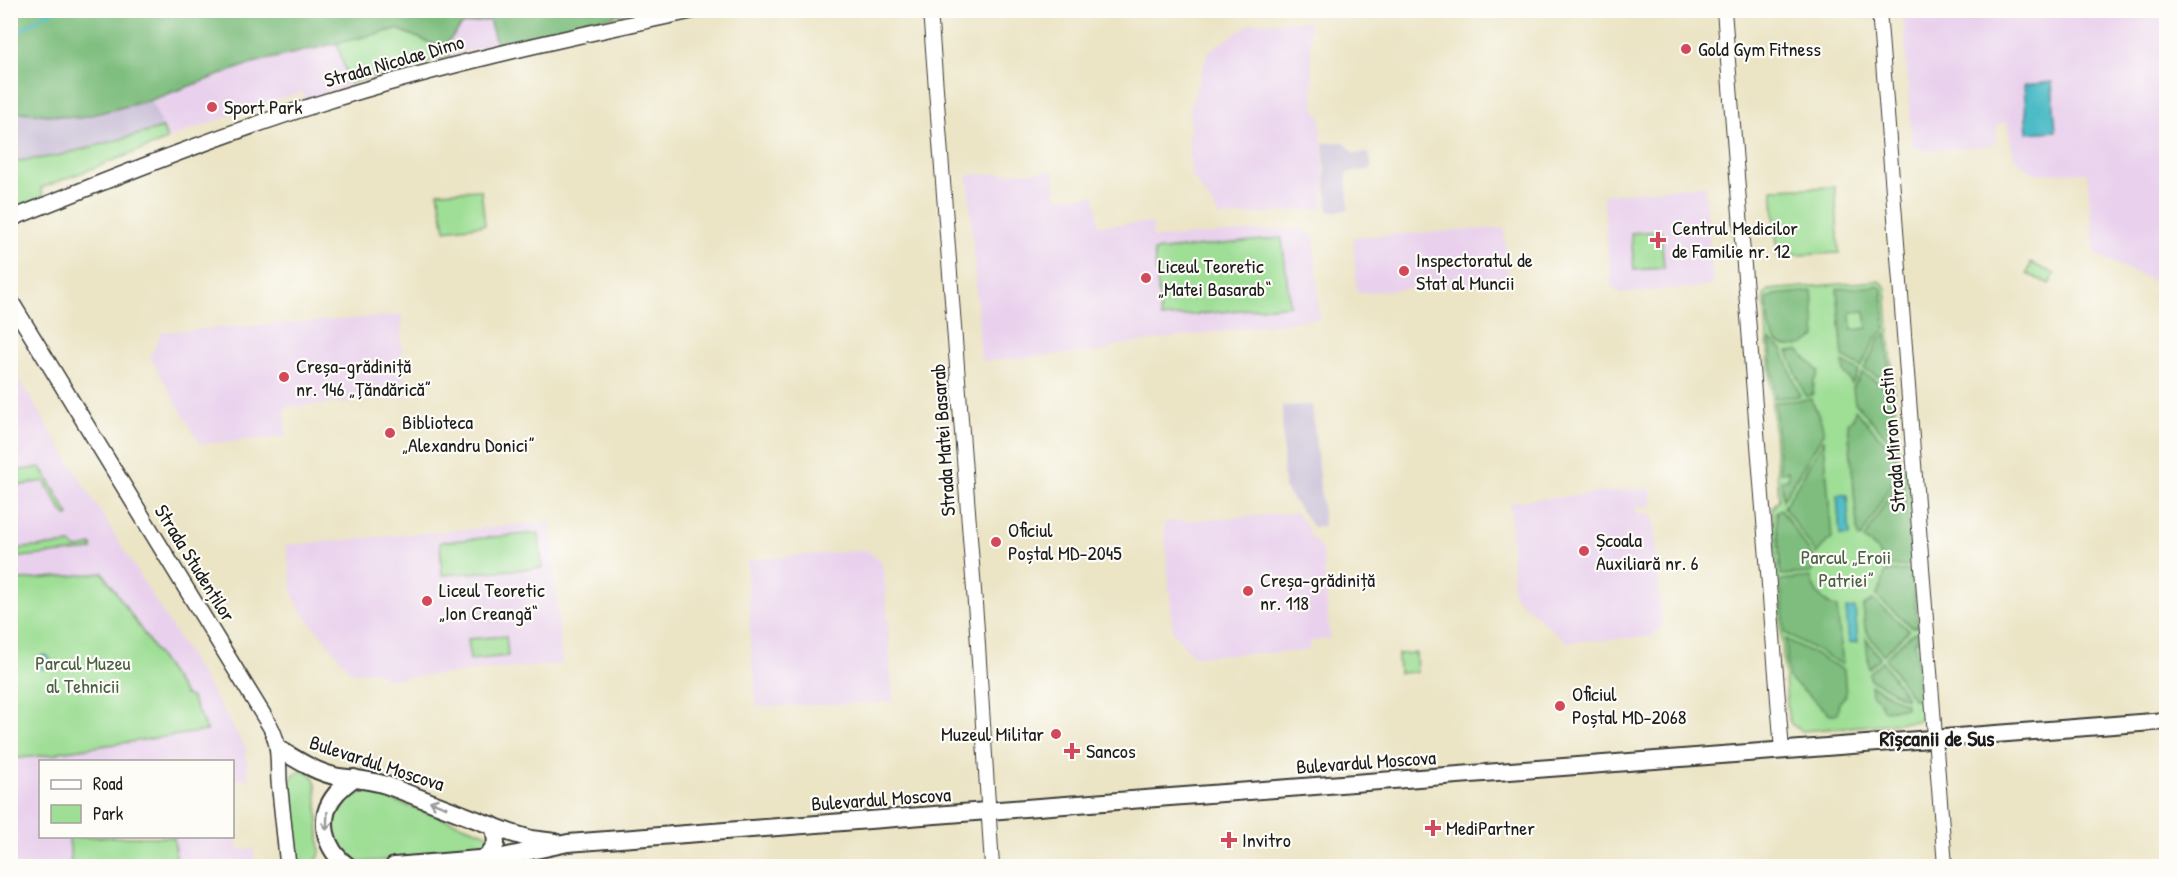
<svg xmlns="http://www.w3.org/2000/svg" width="2177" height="877" viewBox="0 0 2177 877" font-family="'Patrick Hand',sans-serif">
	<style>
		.built { fill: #e9d1ed; fill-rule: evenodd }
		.industrial { fill: #c9bfd7 }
		.green { fill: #9ede95; stroke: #5d7d58; stroke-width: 1.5 }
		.forest { fill: #7ebd7e; stroke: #4d6c4d; stroke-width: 1.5; fill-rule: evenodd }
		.water { fill: #4ebcc6; stroke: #356c71; stroke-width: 1.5 }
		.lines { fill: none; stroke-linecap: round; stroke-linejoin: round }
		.stream { stroke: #4ebcc6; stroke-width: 3 }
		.tertiary-casing { stroke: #3b3a35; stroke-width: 16 }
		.secondary-casing { stroke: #3b3a35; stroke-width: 18 }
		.primary-casing { stroke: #3b3a35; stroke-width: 20 }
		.tertiary { stroke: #fff; stroke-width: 14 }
		.secondary { stroke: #fff; stroke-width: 15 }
		.primary { stroke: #fff; stroke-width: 16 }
		.oneway { stroke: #999 }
		.poi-dot { fill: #d1495b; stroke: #fdfcf7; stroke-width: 2 }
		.labels { text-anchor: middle; stroke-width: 4.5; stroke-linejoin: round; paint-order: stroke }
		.poi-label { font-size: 20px; fill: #1c1c1c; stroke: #fdfcf7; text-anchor: start }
		.street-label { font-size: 20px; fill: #1c1c1c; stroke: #fdfcf7 }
		.park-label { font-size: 20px; fill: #4a6046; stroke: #fdfcf7 }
		.quarter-label { font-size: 22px; font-weight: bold; fill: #1c1c1c; stroke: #fdfcf7 }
	</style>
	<rect width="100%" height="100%" fill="#fdfcf7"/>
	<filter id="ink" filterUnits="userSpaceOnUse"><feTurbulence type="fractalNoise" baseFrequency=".0167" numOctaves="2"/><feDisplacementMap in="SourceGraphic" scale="12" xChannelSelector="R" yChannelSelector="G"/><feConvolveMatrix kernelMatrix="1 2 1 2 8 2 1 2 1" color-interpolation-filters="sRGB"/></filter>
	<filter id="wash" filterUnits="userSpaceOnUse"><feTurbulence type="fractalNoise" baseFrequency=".008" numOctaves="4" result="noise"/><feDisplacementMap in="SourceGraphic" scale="24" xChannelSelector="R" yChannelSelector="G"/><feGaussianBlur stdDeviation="1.35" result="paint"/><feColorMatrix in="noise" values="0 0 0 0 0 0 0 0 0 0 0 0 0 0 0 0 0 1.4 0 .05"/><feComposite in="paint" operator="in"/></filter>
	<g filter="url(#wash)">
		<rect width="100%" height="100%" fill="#ebe4c5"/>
		<g class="built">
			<path d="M1903,11H2166V287L2095,254L2087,172L2037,174L2026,168L2014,157L2007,122L1997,124L1996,139L1993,145L1926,151L1912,146Z"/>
			<path d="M489,20L496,43L450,56L443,48L462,25Z"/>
			<path d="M1309,21L1314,108L1320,116L1325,189L1323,190V209L1220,217L1191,174L1188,133L1190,132V107L1209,51L1252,23Z"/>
			<path d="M337,43L350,85L305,99L303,92L267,102L167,139L151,100L253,63Z"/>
			<path d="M1054,171L1056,198L1095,195L1099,225L1152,223L1153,238L1303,228L1314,236L1320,318L1110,346L1109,351L981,361L968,175Z"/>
			<path d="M1705,185L1713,286L1619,293L1611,285L1603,195Z"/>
			<path d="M1504,228L1508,280L1357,293L1353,237Z"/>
			<path d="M402,315L401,340L407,398L285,407L286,437L200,444L150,357L162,332Z"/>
			<path d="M10,365L246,748L248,780H233L237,849H254L255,866H11ZM40,762H232V836H40Z"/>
			<path d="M1649,488L1651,490L1652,506L1635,507L1636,513L1653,515L1662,627L1653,635L1648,637L1567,642L1515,597L1513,593L1510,502Z"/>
			<path d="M1296,513L1308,528V533L1322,550L1330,639L1311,641L1308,651L1193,656L1173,632L1164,524L1166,522Z"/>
			<path d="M551,522L562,664L387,679L374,671L351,672L299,608L293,594L286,545Z"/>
			<path d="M866,550L881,561L882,568L884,569L893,702L757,707L751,646L747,560Z"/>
		</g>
		<g class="industrial">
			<path d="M151,100L163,128L57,156L11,162V111L79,118Z"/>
			<path d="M1344,142L1355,154L1369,153L1372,169L1346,173L1349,210L1328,212L1323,143Z"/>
			<path d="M1312,405L1324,526L1313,527L1284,488L1282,406Z"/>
		</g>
		<g class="green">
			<path d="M397,29L443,48L450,56L349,83L337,43Z"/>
			<path d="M163,128L167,140L41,188L44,197L14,210L11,208V162L57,156Z"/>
			<path d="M1835,187L1839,253L1778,256L1772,189Z"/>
			<path d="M481,190L485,225L445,230L438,192Z"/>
			<path d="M1661,231L1664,268L1634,270L1631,233Z"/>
			<path d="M1282,238L1290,305L1161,318L1154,251Z"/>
			<path d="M2031,263L2055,274L2050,284L2027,274Z"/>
			<path d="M1878,281L1883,284L1886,288L1899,463L1908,470L1926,711L1918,721L1802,731L1791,724L1788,716L1772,509L1779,499L1764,296L1768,290Z"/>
			<path d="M41,467L69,515L67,516L63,513L44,481L11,487V472Z"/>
			<path d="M539,533L542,568L442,575L440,542Z"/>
			<path d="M71,544L76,549L92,545V550L11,558V549Z"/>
			<path d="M103,573L185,695L191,697L207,731L59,752L58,754L11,759L10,581Z"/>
			<path d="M506,636L508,656L470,660L468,639Z"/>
			<path d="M1416,653L1417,672L1399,673L1398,654Z"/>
			<path d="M302,770L313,776L316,785L320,852L318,859L309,866L301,864L295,854L289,782L294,774Z"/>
			<path d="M369,792L485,833L490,838L482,852L363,862C322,850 327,796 369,792Z"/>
			<path d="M69,837H174L177,866H71Z"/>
		</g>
		<g class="forest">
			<path d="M11,10H637V11L496,43L489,20L462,25L443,48L397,29L253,63L151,100L79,118L11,111Z"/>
			<path d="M1878,286L1882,289L1885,330L1876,338L1861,367L1843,357L1837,289ZM1865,311L1867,328L1852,330L1851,312Z"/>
			<path d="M1812,291L1816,337C1802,348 1780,353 1771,333C1767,324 1768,309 1767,299L1774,295Z"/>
			<path d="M1886,334L1890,383L1864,369L1880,338Z"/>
			<path d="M1770,340L1782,349L1800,396L1775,398Z"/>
			<path d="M1799,351L1819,372L1814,381L1813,395L1805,396L1788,352Z"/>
			<path d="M1843,362L1859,371L1852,384L1844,372Z"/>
			<path d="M1862,373L1890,389L1894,445L1855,403L1853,388Z"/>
			<path d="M1812,399C1815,411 1823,421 1824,433L1783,500L1781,480L1788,479V471L1780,472L1775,402Z"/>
			<path d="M1855,410L1895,453L1896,464L1900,467L1861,538L1858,537L1848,423L1853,418Z"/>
			<path d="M1824,440L1832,539L1823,546L1816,554L1784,507Z"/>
			<path d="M1903,470L1912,565L1884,567C1882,555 1876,545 1864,540Z"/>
			<path d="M1781,509L1814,559L1812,573L1781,575L1776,512Z"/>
			<path d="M1912,570L1917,627H1912L1876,596L1882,585L1885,572Z"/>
			<path d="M1811,577C1814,592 1823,603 1837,608L1843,665L1785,633L1781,580Z"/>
			<path d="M1873,600L1909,630L1883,655L1865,629L1863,606Z"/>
			<path d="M1917,632L1918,641H1915L1918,684L1925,685L1926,698L1913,699L1885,658L1912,633Z"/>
			<path d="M1866,638L1880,658L1869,668Z"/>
			<path d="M1786,639L1844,670L1846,695L1839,703L1837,714H1830L1788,678Z"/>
			<path d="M1882,661L1906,696V699L1870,679L1869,673Z"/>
			<path d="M1871,685L1906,704V708L1882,710L1879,700L1872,694Z"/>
		</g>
		<g class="water">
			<path d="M2052,82L2056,131L2027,133L2024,85Z"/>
			<path d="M1837,495H1847L1850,536H1840Z"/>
			<path d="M1855,608L1858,642L1849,643L1846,609Z"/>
			<circle cx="44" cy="662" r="7"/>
		</g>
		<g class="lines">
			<path class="stream" d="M10,38L44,15L58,10"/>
		</g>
	</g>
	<g filter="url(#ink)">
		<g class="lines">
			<g class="tertiary-casing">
				<g id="tertiary">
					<path d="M930,10L977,630L992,866"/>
					<path d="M1724,10L1782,751"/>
					<path d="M1879,10L1945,866"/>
				</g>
			</g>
			<g class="secondary-casing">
				<g id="secondary">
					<path d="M10,219C113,178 216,136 321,103C444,64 570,37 696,10"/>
					<path d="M10,300L270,726C280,744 278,761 279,781C282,810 285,838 288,866"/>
				</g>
			</g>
			<g class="primary-casing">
				<g id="primary">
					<path d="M279,749C297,760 317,773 339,777C355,779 370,780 386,785L511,833L531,839L555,842"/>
					<path d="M486,858L496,844L495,832L492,825"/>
					<path d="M348,866C325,850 316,818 336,794C341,788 348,783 354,778"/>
					<path d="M394,866L503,857L568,843L2166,721"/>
				</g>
			</g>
			<use href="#tertiary" class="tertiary"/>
			<use href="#secondary" class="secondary"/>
			<use href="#primary" class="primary"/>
		</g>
		<defs><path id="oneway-shaft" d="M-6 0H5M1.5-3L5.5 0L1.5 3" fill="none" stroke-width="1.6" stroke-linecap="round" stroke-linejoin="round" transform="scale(1.5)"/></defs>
		<g class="oneway">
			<use href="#oneway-shaft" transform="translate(438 804) rotate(-159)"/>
			<use href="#oneway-shaft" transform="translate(327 821) rotate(92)"/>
		</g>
	</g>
	<g class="poi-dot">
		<circle cx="1686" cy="49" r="6"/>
		<circle cx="212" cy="107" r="6"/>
		<path d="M1655 231h6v6h6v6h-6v6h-6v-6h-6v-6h6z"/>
		<circle cx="1404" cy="271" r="6"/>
		<circle cx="1146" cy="278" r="6"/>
		<circle cx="284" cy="377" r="6"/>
		<circle cx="390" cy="433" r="6"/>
		<circle cx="996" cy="542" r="6"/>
		<circle cx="1584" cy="551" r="6"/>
		<circle cx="1248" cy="591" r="6"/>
		<circle cx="427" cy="601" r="6"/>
		<circle cx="1560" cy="706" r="6"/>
		<circle cx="1056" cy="734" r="6"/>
		<path d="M1069 742h6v6h6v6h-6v6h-6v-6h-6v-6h6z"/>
		<path d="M1430 819h6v6h6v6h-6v6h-6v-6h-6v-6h6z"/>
		<path d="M1226 831h6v6h6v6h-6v6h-6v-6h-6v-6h6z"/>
	</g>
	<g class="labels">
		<g class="poi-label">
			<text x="1698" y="56">Gold Gym Fitness</text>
			<text x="224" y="114">Sport Park</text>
			<text x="1672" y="235">Centrul Medicilor<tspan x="1672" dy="23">de Familie nr. 12</tspan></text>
			<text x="1416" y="267">Inspectoratul de<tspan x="1416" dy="23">Stat al Muncii</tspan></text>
			<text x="1158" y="273">Liceul Teoretic<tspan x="1158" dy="23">„Matei Basarab“</tspan></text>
			<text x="296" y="373">Creșa-grădiniță<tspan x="296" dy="23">nr. 146 „Țăndărică”</tspan></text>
			<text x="402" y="429">Biblioteca<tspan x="402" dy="23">„Alexandru Donici”</tspan></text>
			<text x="1008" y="537">Oficiul<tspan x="1008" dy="23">Poștal MD-2045</tspan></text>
			<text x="1596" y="547">Școala<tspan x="1596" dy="23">Auxiliară nr. 6</tspan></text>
			<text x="1260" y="587">Creșa-grădiniță<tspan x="1260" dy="23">nr. 118</tspan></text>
			<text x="439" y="597">Liceul Teoretic<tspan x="439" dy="23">„Ion Creangă“</tspan></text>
			<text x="1572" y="701">Oficiul<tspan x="1572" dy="23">Poștal MD-2068</tspan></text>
			<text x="1044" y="741" text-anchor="end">Muzeul Militar</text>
			<text x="1086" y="758">Sancos</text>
			<text x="1446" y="835">MediPartner</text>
			<text x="1242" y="847">Invitro</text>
		</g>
		<g class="street-label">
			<text transform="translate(394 61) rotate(-16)" y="7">Strada Nicolae Dimo</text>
			<text transform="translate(943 440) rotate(-94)" y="7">Strada Matei Basarab</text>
			<text transform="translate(1892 440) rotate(-95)" y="7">Strada Miron Costin</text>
			<text transform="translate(195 563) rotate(58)" y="7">Strada Studenților</text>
			<text transform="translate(1366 762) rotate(-4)" y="7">Bulevardul Moscova</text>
			<text transform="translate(377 763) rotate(18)" y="7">Bulevardul Moscova</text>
			<text transform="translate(881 799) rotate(-4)" y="7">Bulevardul Moscova</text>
		</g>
		<g class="park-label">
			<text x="1846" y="564">Parcul „Eroii<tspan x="1846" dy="23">Patriei”</tspan></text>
			<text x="83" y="670">Parcul Muzeu<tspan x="83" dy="23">al Tehnicii</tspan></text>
		</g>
		<g class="quarter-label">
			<text x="1937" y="746">Rîșcanii de Sus</text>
		</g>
	</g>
	<rect width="2177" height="877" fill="none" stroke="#fdfcf7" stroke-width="36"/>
	<rect x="39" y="760" width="195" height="78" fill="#fdfcf7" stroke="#a3a29f" stroke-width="1.5"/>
	<rect x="51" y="780" width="30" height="9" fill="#ffffff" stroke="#a3a29f" stroke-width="1.5"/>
	<text x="93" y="790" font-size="18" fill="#1c1c1c">Road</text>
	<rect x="51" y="805" width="30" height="18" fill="#9ede95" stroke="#a3a29f" stroke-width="1.5"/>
	<text x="93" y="820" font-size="18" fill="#1c1c1c">Park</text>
</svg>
